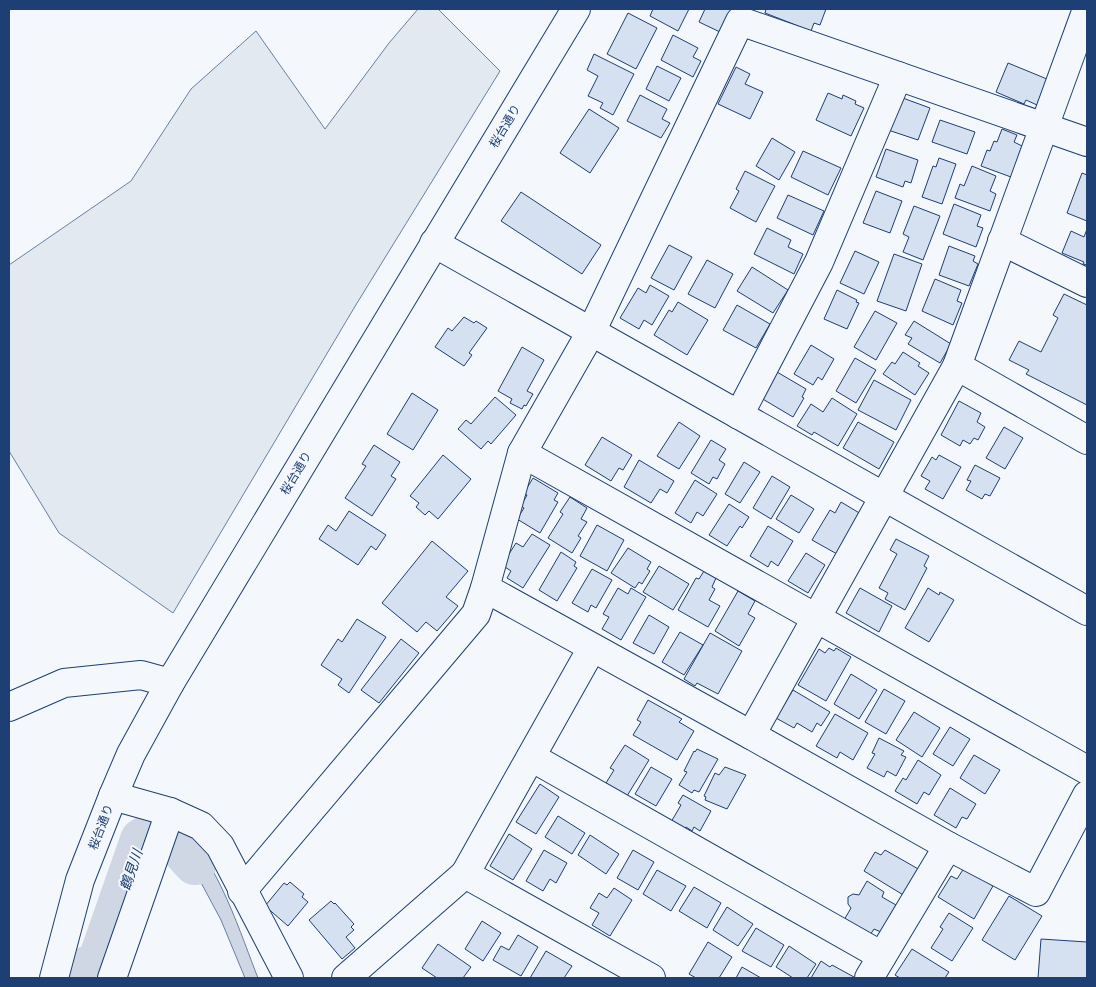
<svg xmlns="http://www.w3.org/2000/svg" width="1096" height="987" viewBox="0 0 1096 987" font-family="Lato,'Noto Sans JP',sans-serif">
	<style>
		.green { fill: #e3e9f0; stroke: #687fa3 }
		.water { fill: #cfd7e4; stroke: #687fa3 }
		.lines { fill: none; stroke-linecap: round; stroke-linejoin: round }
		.river { stroke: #cfd7e4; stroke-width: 44 }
		.building { fill: #d5e0f0; stroke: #1d3f73 }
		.minor-casing { stroke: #1d3f73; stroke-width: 30 }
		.minor { stroke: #f4f7fb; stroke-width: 28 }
		.labels { text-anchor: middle; stroke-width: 4; stroke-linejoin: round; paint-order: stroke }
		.street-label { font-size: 12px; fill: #1d3f73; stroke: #f4f7fb }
		.water-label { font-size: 14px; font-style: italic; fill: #1d3f73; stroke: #f4f7fb }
	</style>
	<rect width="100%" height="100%" fill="#f4f7fb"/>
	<path class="green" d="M418,9H438L500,71L354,308L173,613L59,533L9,451V265L131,181L191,89L256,31L325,129L389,43Z"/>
	<path class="water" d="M152,826C161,828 174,830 182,834C216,854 243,941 258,978H245L221,920L191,864L173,850L148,842Z"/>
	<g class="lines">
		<path class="river" d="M65,978L99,963L142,840L152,834L176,842L195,863"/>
	</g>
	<g class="building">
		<path d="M653,9H689L678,31L650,16Z"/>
		<path d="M705,9H732L720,32L699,22Z"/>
		<path d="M766,9H826L820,25L814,23L811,31L765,13Z"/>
		<path d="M628,13L657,28L636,69L607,54Z"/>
		<path d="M673,35L698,48L693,57L701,61L693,77L661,60Z"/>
		<path d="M594,54L634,74L613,115L600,108L603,103L588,96L598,76L587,70Z"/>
		<path d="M1008,63L1047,79L1037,105L1026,100L1024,104L996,92Z"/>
		<path d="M657,66L681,78L669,101L646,89Z"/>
		<path d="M736,67L750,74L745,84L763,92L750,119L718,104Z"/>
		<path d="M828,93L842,99L843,95L856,101L855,104L864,108L851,136L816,120Z"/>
		<path d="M640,95L667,109L662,119L670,123L661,138L627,121Z"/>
		<path d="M900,97L930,108L918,140L888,130Z"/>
		<path d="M589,109L619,128L590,173L560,153Z"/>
		<path d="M940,120L975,132L967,154L932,142Z"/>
		<path d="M1002,129L1017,135L1014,142L1022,146L1011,177L981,166L987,150L990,151L994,141L997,142Z"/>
		<path d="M772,138L795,152L779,180L756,166Z"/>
		<path d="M886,149L918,160L911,183L905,181L903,187L876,177Z"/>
		<path d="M803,151L841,168L828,195L791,177Z"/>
		<path d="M939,158L956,164L942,204L922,197L933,166L936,167Z"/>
		<path d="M972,166L996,176L990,191L996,194L990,211L955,198L960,184L964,186Z"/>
		<path d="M745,171L775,186L756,222L730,208L739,191L736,189Z"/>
		<path d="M1082,173L1087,175V221L1067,213Z"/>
		<path d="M876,191L902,201L890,233L863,223Z"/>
		<path d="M521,192L601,245L582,274L501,221Z"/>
		<path d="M788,195L824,211L813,235L777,218Z"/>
		<path d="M954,204L981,215L977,226L983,228L976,247L943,234Z"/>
		<path d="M914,206L940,216L923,260L903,252L909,237L903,234Z"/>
		<path d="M767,228L791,240L788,247L803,254L794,274L754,254Z"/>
		<path d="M1087,229V265L1083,264L1084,262L1062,253L1071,231L1084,237Z"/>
		<path d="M669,245L692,257L674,290L651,278Z"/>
		<path d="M949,246L975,256L973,261L978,264L969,286L939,275Z"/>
		<path d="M855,251L879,262L864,294L840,283Z"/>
		<path d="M894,254L922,264L906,311L877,301Z"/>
		<path d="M707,260L733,274L715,308L688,294Z"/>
		<path d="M752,267L788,290L773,313L737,291Z"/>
		<path d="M935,279L961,290L957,301L962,303L953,325L922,311Z"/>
		<path d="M650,285L669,296L652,325L644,320L639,329L620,318L638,288L646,293Z"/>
		<path d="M837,290L857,300L856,302L859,303L847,329L824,319Z"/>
		<path d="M1064,294L1087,305V405L1026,374L1029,370L1009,360L1019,341L1041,352L1058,318L1053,315Z"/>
		<path d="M678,302L708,320L687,355L654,335L669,310L672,312Z"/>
		<path d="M737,305L770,324L756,348L723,330Z"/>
		<path d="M875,311L897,323L876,360L854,347Z"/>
		<path d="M464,317L474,323L476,321L487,328L469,353L472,355L464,366L435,347L448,328L452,331Z"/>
		<path d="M914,321L951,344L940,363L908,344L912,338L905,335Z"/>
		<path d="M811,345L834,359L822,380L818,377L813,385L794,374Z"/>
		<path d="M522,347L544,360L527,391L533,394L526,406L524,405L522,409L510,403L512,399L498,391Z"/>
		<path d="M903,352L920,363L918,366L929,373L915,395L883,374L892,362L895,364Z"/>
		<path d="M855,358L876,370L856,403L836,391Z"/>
		<path d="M777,372L806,389L802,397L804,398L793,417L761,398Z"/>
		<path d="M874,380L911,400L896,430L858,410Z"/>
		<path d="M412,393L438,410L413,450L387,434Z"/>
		<path d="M495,397L516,415L491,444L488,441L481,449L458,429L466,420L471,424Z"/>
		<path d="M832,398L857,414L838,446L814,432L812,435L797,426L811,404L823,412Z"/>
		<path d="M959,401L981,413L977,422L985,427L978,440L974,438L970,444L963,440L960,446L941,435Z"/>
		<path d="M679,422L700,436L679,469L657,456Z"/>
		<path d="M858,422L894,442L879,469L843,448Z"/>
		<path d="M1004,427L1023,438L1005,469L986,458Z"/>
		<path d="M602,437L632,455L623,470L619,468L611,481L585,465Z"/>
		<path d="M711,440L726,449L719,460L725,464L717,479L713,477L709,484L691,473Z"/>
		<path d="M374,445L400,462L391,476L396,479L372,516L345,498L366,466L362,464Z"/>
		<path d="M443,455L471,479L438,519L429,511L425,515L416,507L419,503L410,496Z"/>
		<path d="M939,455L961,467L943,499L925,489L930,481L921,476L932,457L936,460Z"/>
		<path d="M639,460L674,481L667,493L660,489L651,503L624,487Z"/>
		<path d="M744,462L760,472L740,503L725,494Z"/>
		<path d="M975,465L1000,478L990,496L985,494L982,499L966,490L971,481L967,480Z"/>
		<path d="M772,476L790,487L771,519L753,508Z"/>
		<path d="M533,478L558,493L554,500L558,502L540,533L517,519L524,508L521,506L527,495L524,493Z"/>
		<path d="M695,480L717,494L703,516L697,512L691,523L675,513Z"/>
		<path d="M791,495L814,509L799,533L776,519Z"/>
		<path d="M570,497L587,508L581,519L587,522L578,536L581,538L572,553L548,538L563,514L560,512Z"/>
		<path d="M841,502L861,514L837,554L812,540L830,510L835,513Z"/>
		<path d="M729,504L749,517L742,528L740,526L727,546L709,535Z"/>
		<path d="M349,511L386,535L376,550L371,546L358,565L319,539L328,525L336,531Z"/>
		<path d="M597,525L624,540L607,571L580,556Z"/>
		<path d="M768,526L793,541L778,566L771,561L768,567L750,556Z"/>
		<path d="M532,534L550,545L523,588L507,578L511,571L502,565L516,543L523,547Z"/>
		<path d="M896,539L929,556L924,566L927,568L905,610L885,599L888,593L879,588L897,554L890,550Z"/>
		<path d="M432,541L468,571L446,597L458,606L450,616L437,631L426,622L417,632L382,603Z"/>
		<path d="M628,548L651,562L647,569L650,571L642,584L639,582L635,588L611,573Z"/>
		<path d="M561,552L576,562L574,566L577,568L557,601L539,590Z"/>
		<path d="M806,553L825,565L808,593L788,581Z"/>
		<path d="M659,566L689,584L673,610L643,592Z"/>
		<path d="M592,569L612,580L596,608L591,605L588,612L572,603Z"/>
		<path d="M704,571L716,578L712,587L715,589L709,600L720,606L708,627L678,610L696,578L699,579Z"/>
		<path d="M618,588L628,594L631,588L646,597L621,640L602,629L609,617L603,614Z"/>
		<path d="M860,588L892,606L879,632L846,613Z"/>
		<path d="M928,588L939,595L940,592L954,600L929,642L905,628Z"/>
		<path d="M738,591L755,601L748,614L755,618L739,646L715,631Z"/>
		<path d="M649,615L669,627L654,654L633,643Z"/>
		<path d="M357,619L386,637L349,693L338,685L342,679L321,665L338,639L342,642Z"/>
		<path d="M680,632L703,645L684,675L662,662Z"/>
		<path d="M710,633L742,651L718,694L697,683L695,686L684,679Z"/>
		<path d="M401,639L419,653L379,703L361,690Z"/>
		<path d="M829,648L834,651L836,648L851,657L826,701L798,685L819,649L825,653Z"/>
		<path d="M851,674L877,690L859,719L834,704Z"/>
		<path d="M884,689L905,701L886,734L865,722Z"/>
		<path d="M793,690L830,712L821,726L817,723L812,732L797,723L794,728L776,718Z"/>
		<path d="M648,700L682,719L679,722L694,731L677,760L633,735L641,722L637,720Z"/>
		<path d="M914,712L940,728L922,757L896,740Z"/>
		<path d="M835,714L868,733L853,760L840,752L837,758L816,746Z"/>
		<path d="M950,727L970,739L953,766L933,754Z"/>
		<path d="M879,738L904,751L901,755L906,757L896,776L887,771L884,777L867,768L875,754L872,753Z"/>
		<path d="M625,745L649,760L627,796L606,783L614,770L610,768Z"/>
		<path d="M697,749L718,759L699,792L694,790L692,793L679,785L687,772L684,771L694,751L695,752Z"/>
		<path d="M974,755L1000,770L985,794L960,778Z"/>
		<path d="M918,760L941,775L929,795L924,792L917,804L895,791L903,778L906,780Z"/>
		<path d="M651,767L672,779L656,806L635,794Z"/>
		<path d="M725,767L746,775L727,809L705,800L706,797L704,796L715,773L719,775Z"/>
		<path d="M540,784L559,797L536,834L516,822Z"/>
		<path d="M950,788L976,804L967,819L962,817L956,828L934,815Z"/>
		<path d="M683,795L711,811L700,831L694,827L692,831L686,827L684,830L671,822L681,805L678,803Z"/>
		<path d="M558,816L585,833L572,854L545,837Z"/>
		<path d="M509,834L532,849L513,880L490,866Z"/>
		<path d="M590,835L619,854L606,874L578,855Z"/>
		<path d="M544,850L567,863L556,883L550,879L543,891L526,881Z"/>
		<path d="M633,850L654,862L638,890L617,878Z"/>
		<path d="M885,850L920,870L905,896L864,871L875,852L881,855Z"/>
		<path d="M964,868L993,886L974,919L938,897L951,876L957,879Z"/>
		<path d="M657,870L686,886L671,911L643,894Z"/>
		<path d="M867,881L884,892L882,897L896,905L881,932L874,929L870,935L844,920L851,908L848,904V897L853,894L859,895Z"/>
		<path d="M290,882L304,894L302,897L308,902L288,926L265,906L284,883L287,885Z"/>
		<path d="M694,887L721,903L707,928L679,911Z"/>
		<path d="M614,888L632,900L610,936L592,925L599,913L590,908L599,893L607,898Z"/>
		<path d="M1009,896L1042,916L1015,960L982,940Z"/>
		<path d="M331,901L334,904L335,903L354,924L351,927L354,930L346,937L355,948L342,959L309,920Z"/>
		<path d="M727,907L753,924L738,946L713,930Z"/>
		<path d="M949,913L973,928L952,961L931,948L943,929L940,927Z"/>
		<path d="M482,921L501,933L483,961L465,949Z"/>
		<path d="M756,928L784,945L771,967L742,951Z"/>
		<path d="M518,935L538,947L521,976L493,960L501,946L509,950Z"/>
		<path d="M1041,939L1087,942V978H1038Z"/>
		<path d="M708,942L732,957L719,978H696L689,974Z"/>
		<path d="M438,944L471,967L463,978H437L422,968Z"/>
		<path d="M789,946L816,964L807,978H793L776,967Z"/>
		<path d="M912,949L949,972L945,978H900L895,975Z"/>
		<path d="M546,951L572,966L564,978H530Z"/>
		<path d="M821,961L830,967L832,965L854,977V978H811Z"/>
		<path d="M742,967L761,978H736Z"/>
	</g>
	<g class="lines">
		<g class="minor-casing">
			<g id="minor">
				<path d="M1087,9L957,366L751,735L948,846L1036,892L1087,795"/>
				<path d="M1002,241L1087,283"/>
				<path d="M434,243L1087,611"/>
				<path d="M957,366L1087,440"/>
				<path d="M739,415L819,262L898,76"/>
				<path d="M522,453L1087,770"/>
				<path d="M485,588L751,735"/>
				<path d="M9,707L64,683L141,675L170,683"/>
				<path d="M531,757L882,956"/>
				<path d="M113,796L170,812L201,826L220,846L289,978"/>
				<path d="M465,874L651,978"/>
				<path d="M242,891L476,614L485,588L522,453L591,332L740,21L1087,142"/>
				<path d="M54,978L80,880L113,796L131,754L170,683L576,9"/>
				<path d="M112,978L170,812"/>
				<path d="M346,978L465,874L592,648"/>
				<path d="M869,978L948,846"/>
			</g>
		</g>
		<use href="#minor" class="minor"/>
	</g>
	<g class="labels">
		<g class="street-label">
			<text transform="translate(505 126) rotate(-59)" y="4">桜台通り</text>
			<text transform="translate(296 473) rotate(-59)" y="4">桜台通り</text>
			<text transform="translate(101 827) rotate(-69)" y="4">桜台通り</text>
		</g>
		<g class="water-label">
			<text transform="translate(131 870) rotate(-71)" y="5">鶴見川</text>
		</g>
	</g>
	<rect width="1096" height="987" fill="none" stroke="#1d3f73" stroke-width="20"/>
</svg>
